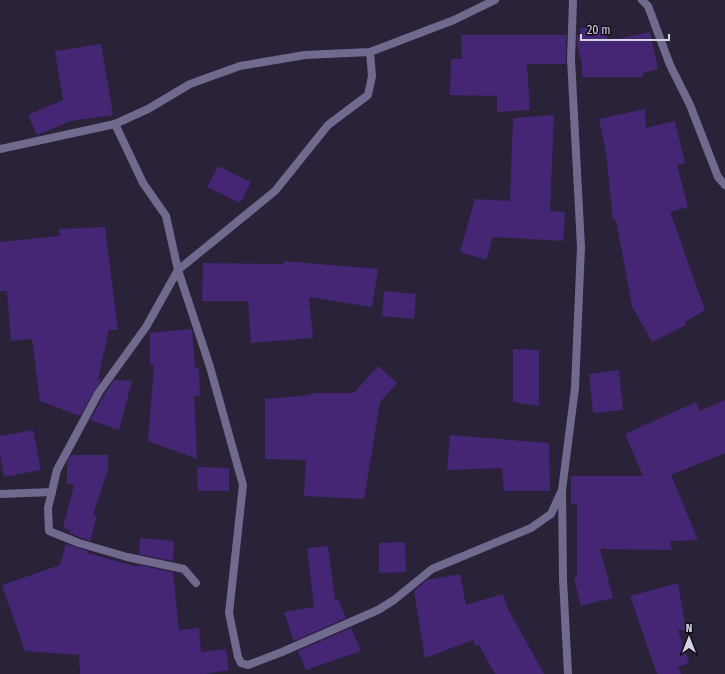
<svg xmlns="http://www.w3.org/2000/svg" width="725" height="674" viewBox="0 0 725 674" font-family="'Fira Sans Condensed',sans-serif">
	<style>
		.building { fill: #442675 }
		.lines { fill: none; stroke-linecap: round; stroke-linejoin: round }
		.street { stroke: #72698e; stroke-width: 8 }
	</style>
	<rect width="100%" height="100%" fill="#292239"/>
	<g class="building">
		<path d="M606,25L608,41L650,32L658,69L643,73V77H582V64L577,45V35H581L580,28Z"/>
		<path d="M461,35H566V64H527L530,110L497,112V96L450,95L451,59H462Z"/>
		<path d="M101,44L113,115L71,121L37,135L28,115L63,100L55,51Z"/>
		<path d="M645,109L646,128L675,121L685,163L677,165L688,207L670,212L705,310L685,322L686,325L652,342L632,306L616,220L613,221L606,152L599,119Z"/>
		<path d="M554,115L550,211L565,212L563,241L493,237L486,260L460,252L475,199L510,201L513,118Z"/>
		<path d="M218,166L251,182L240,203L207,187Z"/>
		<path d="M105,227L118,330H109L98,379L101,380L80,416L40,401L32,339L11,341L7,291H0V242L60,236L59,229Z"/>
		<path d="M284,261L378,269L372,307L309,297L313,338L251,343L248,301H202L203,263L283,264Z"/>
		<path d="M384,291L416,294L414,319L382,316Z"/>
		<path d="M192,329L195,368H199L200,396H194L197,459L148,441L154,365H150V333Z"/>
		<path d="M513,349L539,350V406L513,402Z"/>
		<path d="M378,366L397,383L380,402L364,499L304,496L306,460L265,459V399L311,395V393H354Z"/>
		<path d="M619,370L623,410L593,413L589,374Z"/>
		<path d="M114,380L132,381L119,430L90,420L104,395Z"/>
		<path d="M725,400V453L671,475L698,540L670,541L672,550L600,549L613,598L581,606L574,578L577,577V504H571V476H643L625,434L696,402L700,411Z"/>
		<path d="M33,430L41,470L4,477L0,455V436Z"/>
		<path d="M450,435L549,443L550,491H504L502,468L447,470Z"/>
		<path d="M71,455H108V470L93,515L97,516L90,541L69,533L70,530L63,528L74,485L67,484V463Z"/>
		<path d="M197,467L229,468V491H198Z"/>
		<path d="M140,538L174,541L173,561L139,554Z"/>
		<path d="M405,542L406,572L379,573V543Z"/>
		<path d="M66,544L88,551L87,553L138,567V565L173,572L179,630L199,628L201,652L226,649L229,670L205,674H80L79,655L25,651L2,585L60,565Z"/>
		<path d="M328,546L335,600L338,599L346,618L294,641L284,612L314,607L307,548Z"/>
		<path d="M460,574L466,605L503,594L508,609L544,674H495L479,645L475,646L473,640L425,658L414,591L427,580Z"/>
		<path d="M678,583L686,630H678L689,663L678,667L681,674H657L630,596Z"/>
		<path d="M351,628L361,651L306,670L298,651Z"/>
	</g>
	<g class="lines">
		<g class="street">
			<path d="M642,0L648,6L670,65L690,105L718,177L725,185"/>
			<path d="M115,124L143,183L166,216L178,270L210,367L243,485L229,613L238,657L241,663L248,665L282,652L378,610L394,600L432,569L531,528L551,514L562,490"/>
			<path d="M0,149L115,124L148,109L190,84L240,66L305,55L370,52L454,20L495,0"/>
			<path d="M0,494L52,492"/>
			<path d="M196,583L184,569L127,557L79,543L49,531L48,508L57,470L99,392L146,327L178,270L275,191L328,125L368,95L372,76L370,52"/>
			<path d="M568,674L563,579L562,490L575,388L581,247L571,59L573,0"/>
		</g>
	</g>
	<g transform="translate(689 638)" stroke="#110e18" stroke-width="3" paint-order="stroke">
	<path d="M0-3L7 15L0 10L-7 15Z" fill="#d6d3e2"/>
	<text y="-6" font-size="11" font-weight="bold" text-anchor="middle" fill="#d6d3e2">N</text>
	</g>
	<path d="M581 34v6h88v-6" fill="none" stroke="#d6d3e2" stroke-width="2"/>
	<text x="587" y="34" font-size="12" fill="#d6d3e2" stroke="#110e18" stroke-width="3" paint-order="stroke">20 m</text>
</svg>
